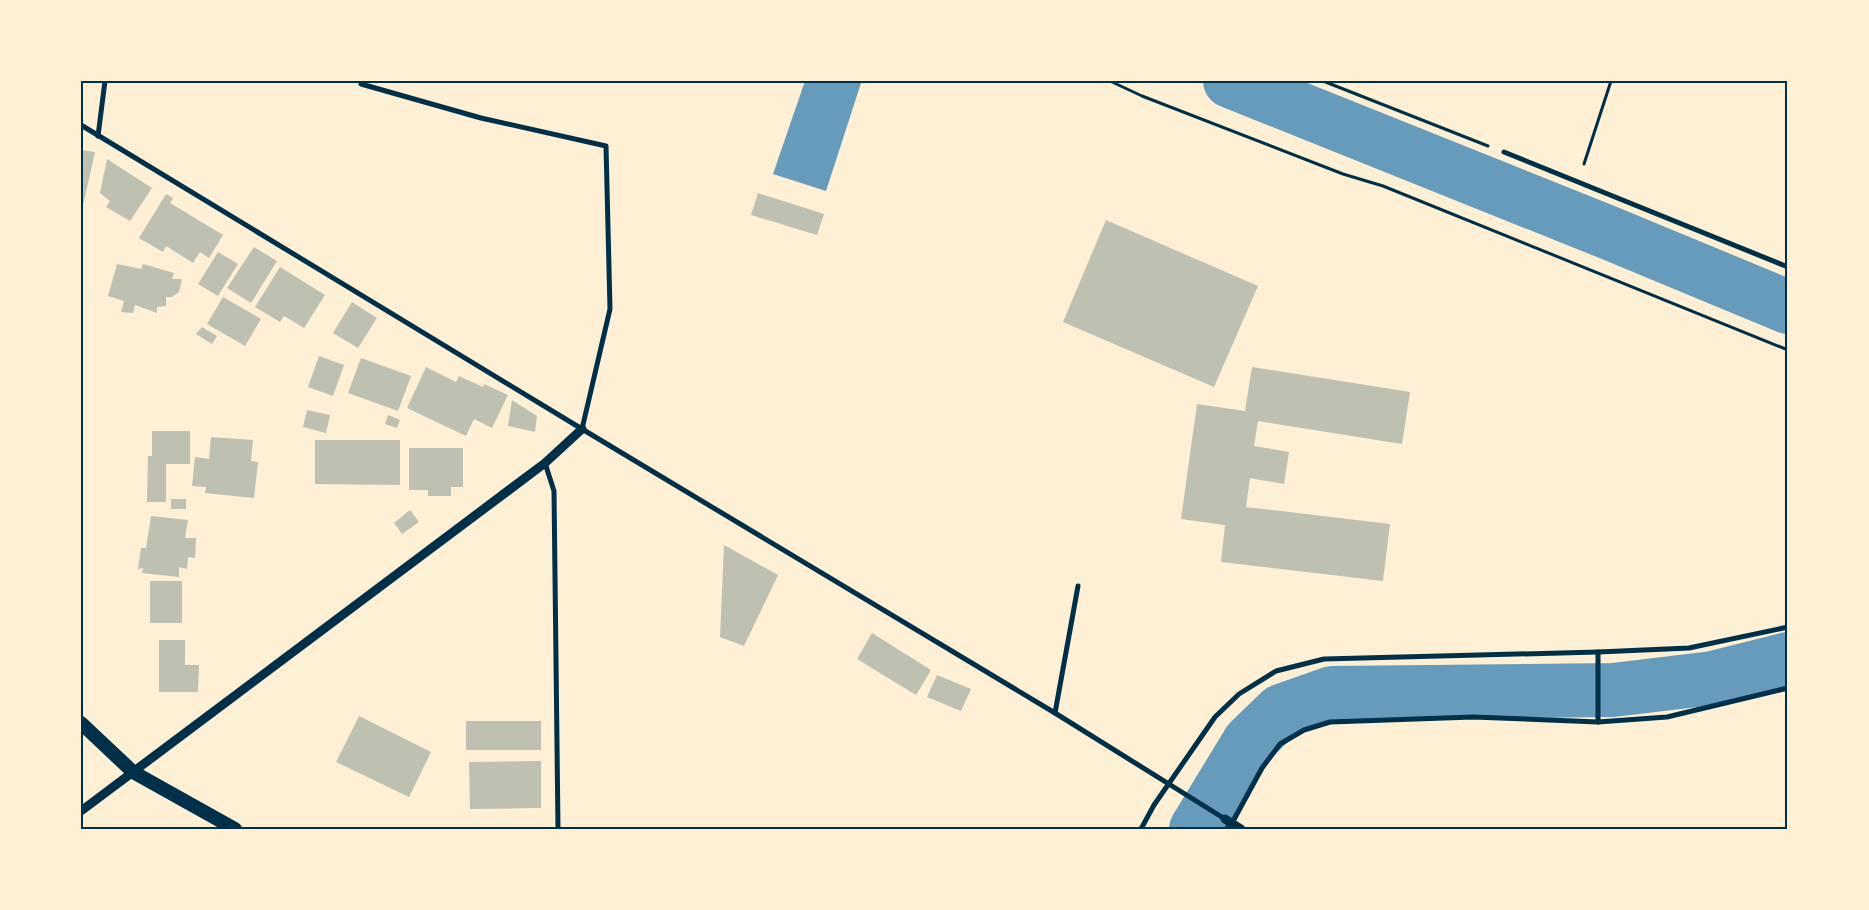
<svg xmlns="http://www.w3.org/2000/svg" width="1869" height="910" viewBox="0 0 1869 910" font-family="Karla,sans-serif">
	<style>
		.water { fill: #669bbc }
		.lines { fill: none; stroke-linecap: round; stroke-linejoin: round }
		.river { stroke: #669bbc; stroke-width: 54 }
		.building { fill: #bec0b2 }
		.path { stroke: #003049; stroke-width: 3 }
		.minor { stroke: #003049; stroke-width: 5 }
		.tertiary { stroke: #003049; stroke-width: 9 }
		.trunk { stroke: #003049; stroke-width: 14 }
		.neatline { fill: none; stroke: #003049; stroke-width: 2 }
	</style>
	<rect width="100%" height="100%" fill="#fdf0d5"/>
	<path class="water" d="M805,81L861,83L826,191L773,174Z"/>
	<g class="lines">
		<g class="river">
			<path d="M1230,81L1607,232L1788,307"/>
			<path d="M1196,829L1249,742L1281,711L1332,693L1613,690L1713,678L1788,659"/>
		</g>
	</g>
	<g class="building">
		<path d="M81,150L95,152L82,210H81Z"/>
		<path d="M107,159L152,188L130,221L106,207L110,201L100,193Z"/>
		<path d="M758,193L824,214L817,235L751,215Z"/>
		<path d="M166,194L173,198L170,203L223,235L209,258L200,252L193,263L166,246L163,252L139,238Z"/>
		<path d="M1106,220L1258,286L1214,387L1063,322Z"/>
		<path d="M254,247L277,261L251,303L227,288Z"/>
		<path d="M218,252L238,264L218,296L198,284Z"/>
		<path d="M117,264L141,269L143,264L174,273L172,279H182L179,292L172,297H166V306L157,307V313L135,305L133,313L121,312L124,301L108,296Z"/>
		<path d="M280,267L325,295L304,328L284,316L280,322L255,307Z"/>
		<path d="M223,297L261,319L245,346L207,324Z"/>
		<path d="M352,302L377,318L358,348L333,333Z"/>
		<path d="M202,327L217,336L212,344L196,334Z"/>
		<path d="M319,356L344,365L333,396L308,387Z"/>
		<path d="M361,358L411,376L398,411L348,393Z"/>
		<path d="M426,367L456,382L459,376L483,387L484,384L508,395L492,428L474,419L466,436L407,408Z"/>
		<path d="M1252,367L1410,392L1402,444L1258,421L1254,446L1289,452L1284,484L1250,478L1246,507L1390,524L1383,581L1221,562L1225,525L1181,519L1197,404L1245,411Z"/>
		<path d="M512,400L537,416L535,432L508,426Z"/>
		<path d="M307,410L330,415L326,433L303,427Z"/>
		<path d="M388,415L400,420L397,428L385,424Z"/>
		<path d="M152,431H190V464H166V502H147L148,456H152Z"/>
		<path d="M211,437L253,440L251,461L258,462L254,498L205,493L206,487L192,486L195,457L209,459Z"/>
		<path d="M315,440H400V485L315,484Z"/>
		<path d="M409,448H463V487H451V496H428V490H409Z"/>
		<rect x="171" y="499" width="15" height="10"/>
		<path d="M410,510L419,522L402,534L394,523Z"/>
		<path d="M151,516L188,520L185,538H196L195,558L188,557L187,569L179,567V577L142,573L143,568L138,569L141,548H146Z"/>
		<path d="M724,545L778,575L744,646L720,637Z"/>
		<rect x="150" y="581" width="32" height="42"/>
		<path d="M872,633L931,670L916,695L857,659Z"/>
		<path d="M159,640H185V665H199L198,692H159Z"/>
		<path d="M937,675L971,689L961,711L927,697Z"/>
		<path d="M359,716L431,752L409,797L336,762Z"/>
		<rect x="466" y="721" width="75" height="29"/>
		<path d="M541,761V808L470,809L469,762Z"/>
	</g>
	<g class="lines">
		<g class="path">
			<path d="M1110,81L1142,96L1343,174L1383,186L1788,350"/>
			<path d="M1323,81L1488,146"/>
			<path d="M1584,164L1611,81"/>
		</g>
		<g class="minor">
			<path d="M362,81L361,84L481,118L606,146L610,309L582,429"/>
			<path d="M81,125L582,429L1055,713L1225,819"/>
			<path d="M98,136L105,81"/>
			<path d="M1504,152L1788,267"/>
			<path d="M545,463L554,491L558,829"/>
			<path d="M1598,652V722"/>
			<path d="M1055,713L1078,586"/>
			<path d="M1141,829L1154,805L1215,717L1239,694L1276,671L1324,659L1598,652L1689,648L1788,627"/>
			<path d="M1226,829L1232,823L1262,768L1280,744L1304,730L1330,722L1473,717L1598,722L1667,717L1788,688"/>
		</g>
		<g class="tertiary">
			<path d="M81,811L545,463L582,429"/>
			<path d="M1225,819L1241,829"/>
		</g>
		<path class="trunk" d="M81,723L133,772L235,829"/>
	</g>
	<rect width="1869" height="910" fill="none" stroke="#fdf0d5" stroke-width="165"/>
	<rect x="82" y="82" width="1704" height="746" class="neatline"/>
</svg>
